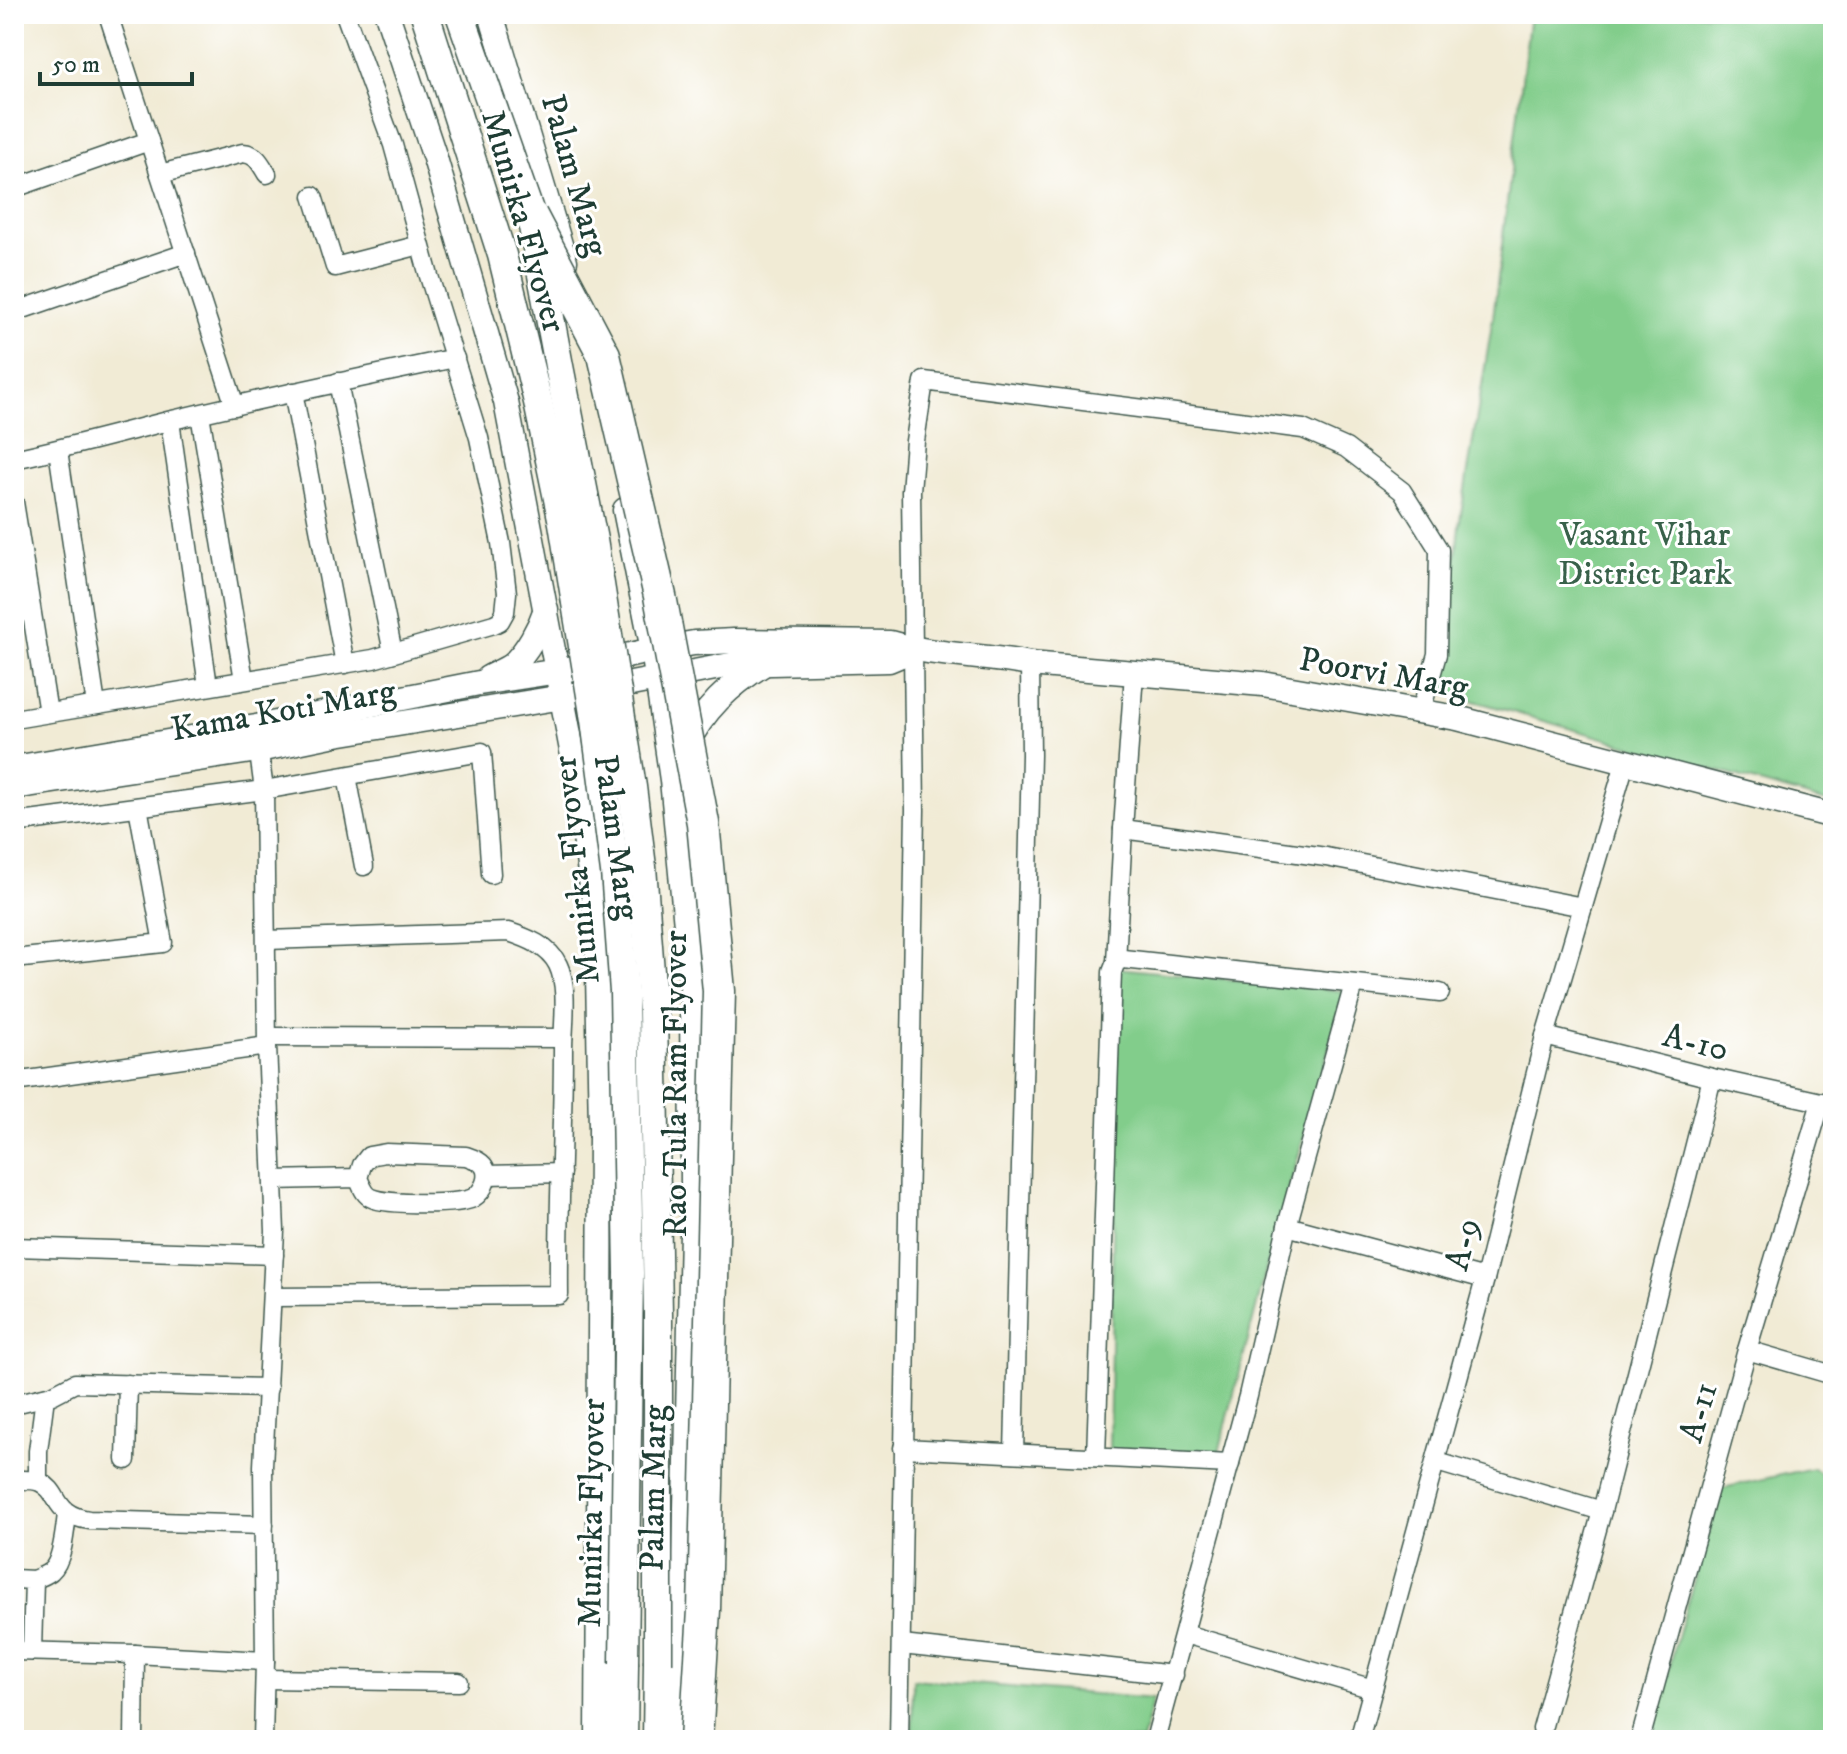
<svg xmlns="http://www.w3.org/2000/svg" width="1847" height="1754" viewBox="0 0 1847 1754" font-family="'IM FELL DW Pica',serif">
	<style>
		.green { fill: #82cd8b; stroke: #508560; stroke-width: 2 }
		.lines { fill: none; stroke-linecap: round; stroke-linejoin: round }
		.street-casing { stroke: #3e574c; stroke-width: 21 }
		.secondary-casing { stroke: #3e574c; stroke-width: 27 }
		.primary-casing { stroke: #3e574c; stroke-width: 31 }
		.street { stroke: #fff; stroke-width: 18 }
		.secondary { stroke: #fff; stroke-width: 24 }
		.primary { stroke: #fff; stroke-width: 28 }
		.primary-bridge-casing { stroke: #3e574c; stroke-width: 31; stroke-linecap: butt }
		.highway-bridge-casing { stroke: #3e574c; stroke-width: 35; stroke-linecap: butt }
		.primary-bridge { stroke: #fff; stroke-width: 28 }
		.highway-bridge { stroke: #fff; stroke-width: 32 }
		.labels { text-anchor: middle; stroke-width: 6; stroke-linejoin: round; paint-order: stroke }
		.street-label { font-size: 34px; fill: #1f3d34; stroke: #fff }
		.park-label { font-size: 34px; fill: #38614a; stroke: #fff }
	</style>
	<rect width="100%" height="100%" fill="#fff"/>
	<filter id="ink" filterUnits="userSpaceOnUse"><feTurbulence type="fractalNoise" baseFrequency=".0125" numOctaves="2"/><feDisplacementMap in="SourceGraphic" scale="16" xChannelSelector="R" yChannelSelector="G"/><feConvolveMatrix kernelMatrix="1 2 1 2 8 2 1 2 1" color-interpolation-filters="sRGB"/></filter>
	<filter id="wash" filterUnits="userSpaceOnUse"><feTurbulence type="fractalNoise" baseFrequency=".006" numOctaves="4" result="noise"/><feDisplacementMap in="SourceGraphic" scale="32" xChannelSelector="R" yChannelSelector="G"/><feGaussianBlur stdDeviation="1.8" result="paint"/><feColorMatrix in="noise" values="0 0 0 0 0 0 0 0 0 0 0 0 0 0 0 0 0 1.4 0 .05"/><feComposite in="paint" operator="in"/></filter>
	<g filter="url(#wash)">
		<rect width="100%" height="100%" fill="#f1ebd5"/>
		<g class="green">
			<path d="M1530,14H1833V804L1443,692L1459,526L1493,318Z"/>
			<path d="M1118,968L1344,991L1326,1059L1267,1266L1219,1452L1109,1451Z"/>
			<path d="M1813,1468L1833,1483V1740H1652L1677,1637L1722,1488Z"/>
			<path d="M913,1679L1153,1699L1142,1740H912Z"/>
		</g>
	</g>
	<g filter="url(#ink)">
		<g class="lines">
			<g class="street-casing">
				<g id="street">
					<path d="M108,14L235,406"/>
					<path d="M160,174L243,153C257,154 260,163 267,174"/>
					<path d="M14,188L149,141"/>
					<path d="M313,196L335,267L420,245"/>
					<path d="M14,312L186,253"/>
					<path d="M338,382L393,653"/>
					<path d="M293,392L345,664"/>
					<path d="M200,414L244,680"/>
					<path d="M170,421L208,686"/>
					<path d="M58,450L96,705"/>
					<path d="M14,459C66,448 117,434 168,421C263,398 359,378 455,358"/>
					<path d="M14,502L48,713"/>
					<path d="M14,719L373,659L494,624L500,621L505,612L507,593L501,543L479,438L429,276L393,145L345,14"/>
					<path d="M347,776L364,866"/>
					<path d="M14,823L264,790L482,752L491,874"/>
					<path d="M1123,829L1326,857L1583,907"/>
					<path d="M267,940L509,932C527,938 549,946 558,965C569,988 563,1024 563,1050C563,1132 558,1213 559,1295L273,1297"/>
					<path d="M14,959L163,943L138,807"/>
					<path d="M1116,962L1123,829L1134,673"/>
					<path d="M1545,1036L1712,1078L1830,1104"/>
					<path d="M268,1037L563,1038"/>
					<path d="M14,1082L267,1046L264,790L257,738"/>
					<path d="M487,1175L561,1173"/>
					<path d="M273,1180L358,1178L362,1165L369,1156L386,1153L466,1156C472,1158 479,1160 483,1165C491,1175 484,1191 473,1198C460,1205 387,1205 372,1198C364,1195 362,1186 358,1178"/>
					<path d="M1287,1226L1485,1279"/>
					<path d="M14,1247L274,1255"/>
					<path d="M1747,1350L1833,1375"/>
					<path d="M14,1404L52,1395L75,1383L268,1388"/>
					<path d="M903,1448L1230,1464"/>
					<path d="M1014,1453L1031,755L1030,664"/>
					<path d="M1096,1457L1112,972L1116,962L1123,959L1440,993"/>
					<path d="M126,1460L128,1384"/>
					<path d="M1437,1462L1602,1511"/>
					<path d="M14,1480C22,1480 33,1479 40,1482C62,1493 51,1514 89,1520L264,1525"/>
					<path d="M38,1481V1451L45,1397"/>
					<path d="M14,1579L34,1580L32,1651"/>
					<path d="M34,1580C39,1577 47,1575 51,1571C63,1561 65,1529 67,1514"/>
					<path d="M1185,1634L1373,1689"/>
					<path d="M902,1645L1174,1675"/>
					<path d="M14,1651L135,1654L265,1661"/>
					<path d="M265,1679L459,1682"/>
					<path d="M1542,1729L1602,1511L1712,1078"/>
					<path d="M134,1740L135,1654"/>
					<path d="M263,1740L265,1661L263,1466L275,1231L267,1046"/>
					<path d="M899,1740L915,810L911,491L915,441L924,381L1303,429L1346,448L1402,491L1439,550L1437,654L1421,711"/>
					<path d="M1155,1740L1248,1396L1287,1226L1354,984"/>
					<path d="M1359,1740L1485,1279L1545,1036L1625,763"/>
					<path d="M1640,1740L1747,1350L1821,1102"/>
				</g>
			</g>
			<g class="secondary-casing">
				<g id="secondary">
					<path d="M387,14L435,158L506,402L574,761L597,922L601,1128L598,1740"/>
					<path d="M491,14L565,261"/>
					<path d="M625,510L653,650L672,780L692,987L693,1185L681,1740"/>
					<path d="M488,678C495,674 505,670 512,665C527,652 540,627 546,609"/>
					<path d="M685,748C702,710 730,685 765,663"/>
					<path d="M14,768L256,727L479,683L559,671L653,650L694,643L734,641L890,643C935,656 984,655 1030,664L1263,684L1457,718L1833,816"/>
					<path d="M14,787L258,750L336,734L563,697L736,664L889,660L913,650"/>
				</g>
			</g>
			<g class="primary-casing">
				<g id="primary">
					<path d="M623,1740L624,1664"/>
					<path d="M657,1740L658,1663"/>
				</g>
			</g>
			<use href="#street" class="street"/>
			<use href="#secondary" class="secondary"/>
			<use href="#primary" class="primary"/>
			<g class="primary-bridge-casing">
				<g id="primary-bridge">
					<path d="M425,14L502,255L538,402L563,523L595,720L615,872L624,992L629,1273L624,1664"/>
					<path d="M460,14L531,216L559,366L593,540L632,787L642,867L653,1011L658,1314V1663"/>
				</g>
			</g>
			<g class="highway-bridge-casing">
				<path id="highway-bridge" d="M531,216L604,355L660,596L703,823L719,991L704,1610L696,1740"/>
			</g>
			<use href="#primary-bridge" class="primary-bridge"/>
			<use href="#highway-bridge" class="highway-bridge"/>
		</g>
	</g>
	<g class="labels">
		<g class="street-label">
			<text transform="translate(576 175) rotate(74)" y="12">Palam Marg</text>
			<text transform="translate(525 221) rotate(74)" y="12">Munirka Flyover</text>
			<text transform="translate(1384 672) rotate(10)" y="12">Poorvi Marg</text>
			<text transform="translate(283 709) rotate(-10)" y="12">Kama Koti Marg</text>
			<text transform="translate(618 837) rotate(82)" y="12">Palam Marg</text>
			<text transform="translate(575 870) rotate(-96)" y="12">Munirka Flyover</text>
			<text transform="translate(1696 1041) rotate(14)" y="12">A-10</text>
			<text transform="translate(674 1084) rotate(-90)" y="12">Rao Tula Ram Flyover</text>
			<text transform="translate(1461 1244) rotate(-76)" y="12">A-9</text>
			<text transform="translate(1697 1412) rotate(-74)" y="12">A-11</text>
			<text transform="translate(652 1488) rotate(-89)" y="12">Palam Marg</text>
			<text transform="translate(590 1513) rotate(-89)" y="12">Munirka Flyover</text>
		</g>
		<g class="park-label">
			<text x="1645" y="545">Vasant Vihar<tspan x="1645" dy="39">District Park</tspan></text>
		</g>
	</g>
	<rect width="1847" height="1754" fill="none" stroke="#fff" stroke-width="48"/>
	<path d="M40 72v12h152v-12" fill="none" stroke="#1f3d34" stroke-width="4"/>
	<text x="52" y="72" font-size="24" fill="#1f3d34" stroke="#ffffff" stroke-width="6" paint-order="stroke">50 m</text>
</svg>
